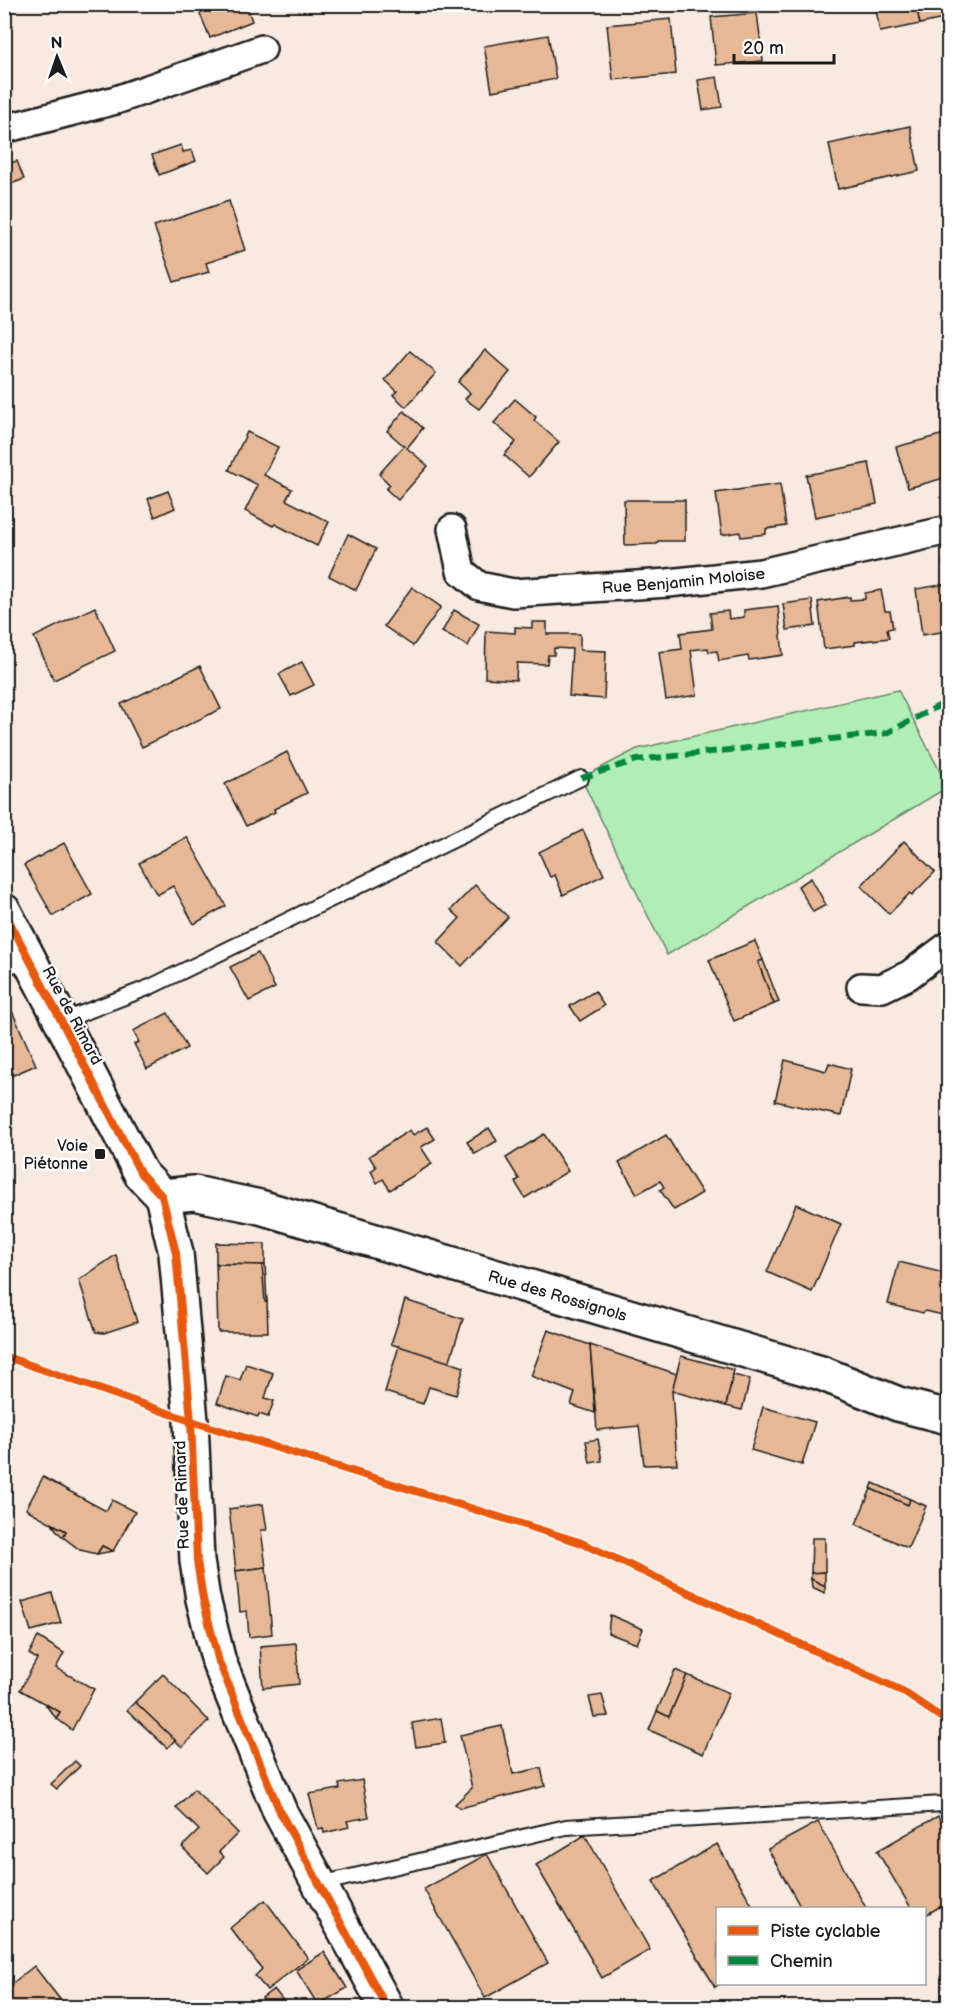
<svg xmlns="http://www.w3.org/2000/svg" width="953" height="2012" viewBox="0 0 953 2012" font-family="'Balsamiq Sans',sans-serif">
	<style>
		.green { fill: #b0eeb5; stroke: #668568; stroke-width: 1.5 }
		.building { fill: #e6b896; stroke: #1c1c1c; stroke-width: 1.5 }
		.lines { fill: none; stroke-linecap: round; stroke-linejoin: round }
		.lane-casing { stroke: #1c1c1c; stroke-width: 18 }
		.street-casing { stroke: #1c1c1c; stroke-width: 32 }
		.secondary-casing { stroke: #1c1c1c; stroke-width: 38 }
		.lane { stroke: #fff; stroke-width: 14 }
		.street { stroke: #fff; stroke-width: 27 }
		.secondary { stroke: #fff; stroke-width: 33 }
		.quiet { stroke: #00873e; stroke-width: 6; stroke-dasharray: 12 6; stroke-linecap: butt }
		.cycleway-casing { stroke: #fff; stroke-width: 11 }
		.cycleway { stroke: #e8590c; stroke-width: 8 }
		.poi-dot { fill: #1c1c1c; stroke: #fff; stroke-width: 2 }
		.labels { text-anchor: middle; stroke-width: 5; stroke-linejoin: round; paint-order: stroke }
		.street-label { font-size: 16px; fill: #1c1c1c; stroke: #fff }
		.poi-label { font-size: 16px; fill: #1c1c1c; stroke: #fff; text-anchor: end }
	</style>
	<rect width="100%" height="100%" fill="#f8eae0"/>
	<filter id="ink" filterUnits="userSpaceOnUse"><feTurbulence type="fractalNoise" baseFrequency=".0167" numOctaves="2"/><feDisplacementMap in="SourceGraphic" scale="12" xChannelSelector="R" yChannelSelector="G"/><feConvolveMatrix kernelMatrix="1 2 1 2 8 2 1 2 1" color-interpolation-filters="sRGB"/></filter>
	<g filter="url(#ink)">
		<path class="green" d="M898,690L948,787L667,955L581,778L637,749Z"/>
		<g class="building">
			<path d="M196,4H246L252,21L210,38Z"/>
			<path d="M875,4H916L920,24L880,32Z"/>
			<path d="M916,4H946L948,18L920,24Z"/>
			<path d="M757,13L763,61L716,65L711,17Z"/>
			<path d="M671,19L676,74L613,80L607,25Z"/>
			<path d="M548,35L556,79L492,91L484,46Z"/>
			<path d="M717,77L722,107L703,110L698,80Z"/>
			<path d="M910,126L919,171L838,189L829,144Z"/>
			<path d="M181,145L183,152L192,150L196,161L159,175L152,155Z"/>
			<path d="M17,161L24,179L11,184L8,178L4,179V165Z"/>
			<path d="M229,201L245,250L206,263L209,272L174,282L154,226Z"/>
			<path d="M485,350L510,372L479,409L465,399L470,393L458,382Z"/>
			<path d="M410,351L436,373L406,407L393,395L397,391L385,380Z"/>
			<path d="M515,399L536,417L534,420L559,442L529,477L504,455L516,442L494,423Z"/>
			<path d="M404,411L423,428L407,448L428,466L398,500L386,489L390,485L379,474L404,446L387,431Z"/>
			<path d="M247,432L278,447L264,475L292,489L286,500L329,522L317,546L275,524L273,526L245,511L258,485L229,470Z"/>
			<path d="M948,433V477L908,488L896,447Z"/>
			<path d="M869,463L877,504L815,517L806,475Z"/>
			<path d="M780,484L786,526L766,529V534L741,537L740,532L722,535L716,493Z"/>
			<path d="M168,491L175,508L155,517L148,499Z"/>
			<path d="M624,500H685V541H658L657,544L625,545Z"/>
			<path d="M348,534L376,549L356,590L329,576Z"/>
			<path d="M944,562H948V631L922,635L916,589L947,584Z"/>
			<path d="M412,587L441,607L413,646L384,626Z"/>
			<path d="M881,590L885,611H890L893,628L887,629L889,638L855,642V645L824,649L818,602L850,597V600L865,599V593Z"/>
			<path d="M812,600L815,626L787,630L783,604Z"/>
			<path d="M778,606L783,655L749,660L748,656L719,661L717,651L709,652L708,648L691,650L697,695L666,700L659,652L682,649L680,633L712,629L710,613L728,611L729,619L744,617V610Z"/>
			<path d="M95,607L115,651L54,680L34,637Z"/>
			<path d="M454,610L479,624L468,646L442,632Z"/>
			<path d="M532,622H547V634H580V650L606,651L604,699L569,696L572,649L554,648V655H548L547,664L517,663L516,680L485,678L486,631L515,633V627L532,628Z"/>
			<path d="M302,662L314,685L291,696L279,674Z"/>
			<path d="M200,666L221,709L142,747L121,704Z"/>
			<path d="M287,752L307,793L274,809L275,812L246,826L225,784Z"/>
			<path d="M583,830L604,875L563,895L555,875L550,877L539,852Z"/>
			<path d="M187,837L226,906L194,924L173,886L157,895L139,863Z"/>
			<path d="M904,841L935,872L912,895L910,893L889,914L861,886Z"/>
			<path d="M64,843L92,894L53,916L24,865Z"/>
			<path d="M811,878L826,905L813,912L798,886Z"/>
			<path d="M475,885L508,917L462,966L438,942L460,918L451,910Z"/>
			<path d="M755,941L763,960L758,962L774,1004L734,1021L709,960Z"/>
			<path d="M258,953L275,988L249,1001L230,967Z"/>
			<path d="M763,960L779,1002L774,1004L758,962Z"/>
			<path d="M595,991L604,1006L580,1021L570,1006Z"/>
			<path d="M12,1011L36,1065L4,1079V1014Z"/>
			<path d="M168,1013L187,1048L147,1069L134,1044L139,1042L133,1031Z"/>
			<path d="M785,1060L826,1071L829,1063L851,1069L841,1116L775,1101Z"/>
			<path d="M427,1127L435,1139L421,1147L432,1164L390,1190L383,1179L377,1183L371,1171L376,1167L369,1156L410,1130L413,1135Z"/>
			<path d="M489,1128L497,1141L475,1154L467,1142Z"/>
			<path d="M544,1134L568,1171L525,1198L515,1182L519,1179L506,1158Z"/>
			<path d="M666,1135L702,1193L674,1210L660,1190L664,1187L660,1181L637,1194L619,1163Z"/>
			<path d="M796,1204L841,1224L812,1292L767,1272Z"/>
			<path d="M216,1243L265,1244V1265L216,1264Z"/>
			<path d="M116,1255L137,1322L104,1333L96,1332L79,1280Z"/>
			<path d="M899,1262L948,1274V1316L925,1311L923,1313L888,1304Z"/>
			<path d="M216,1264L262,1265L267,1302L268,1332H218Z"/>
			<path d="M262,1265H265L267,1302H265Z"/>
			<path d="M405,1300L463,1319L449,1363L391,1344Z"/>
			<path d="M548,1330L590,1345L595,1413L571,1405L575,1393L531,1376Z"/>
			<path d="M590,1345L677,1374L672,1391L677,1464L644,1465L639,1426L597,1430Z"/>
			<path d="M399,1346L464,1367L456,1395L429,1387L423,1404L385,1392Z"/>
			<path d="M681,1356L734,1370L726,1406L672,1391Z"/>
			<path d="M246,1364L273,1373L265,1398L274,1401L268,1417L259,1414L258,1417L217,1403L226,1376L240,1380Z"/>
			<path d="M733,1375L750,1379L742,1410L726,1406Z"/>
			<path d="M763,1407L815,1422L802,1465L751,1450Z"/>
			<path d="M598,1439L602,1461L590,1463L586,1441Z"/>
			<path d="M43,1477L106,1511L112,1500L135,1512L113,1551L102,1546L97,1554L80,1550L63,1537L66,1531L26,1509Z"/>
			<path d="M873,1483L910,1499L908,1505L871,1489Z"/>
			<path d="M871,1489L908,1505L910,1499L926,1506L908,1548L856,1524Z"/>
			<path d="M263,1504L267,1530H261L266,1567L236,1571L229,1509Z"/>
			<path d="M52,1524L66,1531L63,1537L57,1531Z"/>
			<path d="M812,1538H825V1572L811,1573Z"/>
			<path d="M102,1546L113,1551L97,1554Z"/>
			<path d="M266,1567L272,1634L249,1637L247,1611L240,1612L236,1571Z"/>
			<path d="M825,1572V1586L811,1579V1573Z"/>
			<path d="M811,1579L825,1586V1593L812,1587Z"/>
			<path d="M52,1593L61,1623L31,1631L22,1602Z"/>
			<path d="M610,1615L643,1629L637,1644L608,1633Z"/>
			<path d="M38,1637L64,1653L56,1668L94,1689L72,1730L56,1718L60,1712L20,1690L37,1659L29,1654Z"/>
			<path d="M296,1643L299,1684L263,1688L260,1646Z"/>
			<path d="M675,1670L687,1675L669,1717L657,1711Z"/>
			<path d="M163,1674L209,1721L182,1747L135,1702Z"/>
			<path d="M687,1675L729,1693L703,1754L649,1730L657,1711L669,1717Z"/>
			<path d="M602,1695L608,1716L594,1717L589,1697Z"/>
			<path d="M135,1702L175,1740L167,1748L127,1710Z"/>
			<path d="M45,1704L60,1712L56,1718L51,1712Z"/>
			<path d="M441,1718L445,1743L416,1747L412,1723Z"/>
			<path d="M502,1726L513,1774L541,1768L545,1786L460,1808L455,1804L472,1788L460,1735Z"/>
			<path d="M75,1761L80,1766L57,1789L51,1784Z"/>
			<path d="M362,1780L369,1817L347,1821L349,1827L324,1833L323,1828L318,1829L309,1794L340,1789L339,1784Z"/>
			<path d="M194,1789L238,1833L219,1852L224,1857L208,1873L182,1847L199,1830L176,1808Z"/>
			<path d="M938,1816L948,1835V1902L924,1916V1908H911L877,1851Z"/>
			<path d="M818,1822L866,1908H801L768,1849Z"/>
			<path d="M585,1835L650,1950L602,1978L536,1865Z"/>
			<path d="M717,1844L754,1908H718V1984H720L715,1987L653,1881Z"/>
			<path d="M487,1854L548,1963L485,1998L424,1889Z"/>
			<path d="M265,1900L308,1958L267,1990L255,1976L262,1969L230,1928Z"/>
			<path d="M324,1952L347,1988L318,2005L296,1970Z"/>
			<path d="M34,1966L62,2002L55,2008H4V1990Z"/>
			<path d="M274,1989L289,2008H269L262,1998Z"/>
		</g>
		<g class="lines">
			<g class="lane-casing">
				<g id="lane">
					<path d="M4,968L29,959"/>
					<path d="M62,1021L150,987L581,778"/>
					<path d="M320,1884L566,1827L943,1804"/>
				</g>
			</g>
			<g class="street-casing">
				<g id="street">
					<path d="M4,129L116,100L262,49"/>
					<path id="s1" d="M452,529L461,571L479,586L513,593L668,583L761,573L948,530"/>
					<path d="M861,987L882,988L909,975L948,946"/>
				</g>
			</g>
			<g class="secondary-casing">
				<g id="secondary">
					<path d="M4,911L141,1174L162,1196L176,1253L191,1421L197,1561L203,1599L219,1662L280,1812L387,2008"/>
					<path id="s2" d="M162,1196L194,1193L260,1207L821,1373L898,1404L948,1417"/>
				</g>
			</g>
			<use href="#lane" class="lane"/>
			<use href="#street" class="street"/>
			<use href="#secondary" class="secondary"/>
			<path class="quiet" d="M581,778L637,760L887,733L948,701"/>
			<g class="cycleway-casing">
				<g id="cycleway">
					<path d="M4,911L141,1174L162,1196L176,1253L191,1421L197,1561L203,1599L219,1662L280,1812L387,2008"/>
					<path d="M4,1356L191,1421L579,1542L902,1691L948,1722"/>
				</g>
			</g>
			<use href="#cycleway" class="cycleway"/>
		</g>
	</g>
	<rect class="poi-dot" x="94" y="1148" width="12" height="12" rx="3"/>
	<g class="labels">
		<g class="street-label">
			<text dy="6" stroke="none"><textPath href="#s1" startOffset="272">Rue Benjamin Moloise</textPath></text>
			<text transform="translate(73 1015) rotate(62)" y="6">Rue de Rimard</text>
			<text dy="6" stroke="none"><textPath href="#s2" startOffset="410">Rue des Rossignols</textPath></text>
			<text transform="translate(181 1495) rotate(-92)" y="6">Rue de Rimard</text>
		</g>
		<g class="poi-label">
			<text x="88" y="1151">Voie<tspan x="88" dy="18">Piétonne</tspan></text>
		</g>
	</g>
	<rect width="953" height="2012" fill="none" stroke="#fff" stroke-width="24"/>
	<rect x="12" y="12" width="929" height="1988" fill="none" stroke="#1c1c1c" stroke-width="2" filter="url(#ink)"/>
	<rect x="716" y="1907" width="210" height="78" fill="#ffffff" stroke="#a4a4a4" stroke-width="1.5"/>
	<rect x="728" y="1926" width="30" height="9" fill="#e8590c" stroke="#a4a4a4" stroke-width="1.5"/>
	<text x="770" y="1937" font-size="18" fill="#1c1c1c">Piste cyclable</text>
	<rect x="728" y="1956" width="30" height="9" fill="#00873e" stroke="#a4a4a4" stroke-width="1.5"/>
	<text x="770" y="1967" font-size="18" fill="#1c1c1c">Chemin</text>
	<g transform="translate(57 57) rotate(358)" stroke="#ffffff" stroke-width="4.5" paint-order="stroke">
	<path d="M0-4.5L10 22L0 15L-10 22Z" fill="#1c1c1c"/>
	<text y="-9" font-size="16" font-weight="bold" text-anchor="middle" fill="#1c1c1c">N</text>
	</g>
	<path d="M734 54v9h100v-9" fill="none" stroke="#1c1c1c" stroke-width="3"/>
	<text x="743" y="54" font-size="18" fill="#1c1c1c" stroke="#ffffff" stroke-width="4.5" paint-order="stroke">20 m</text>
</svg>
